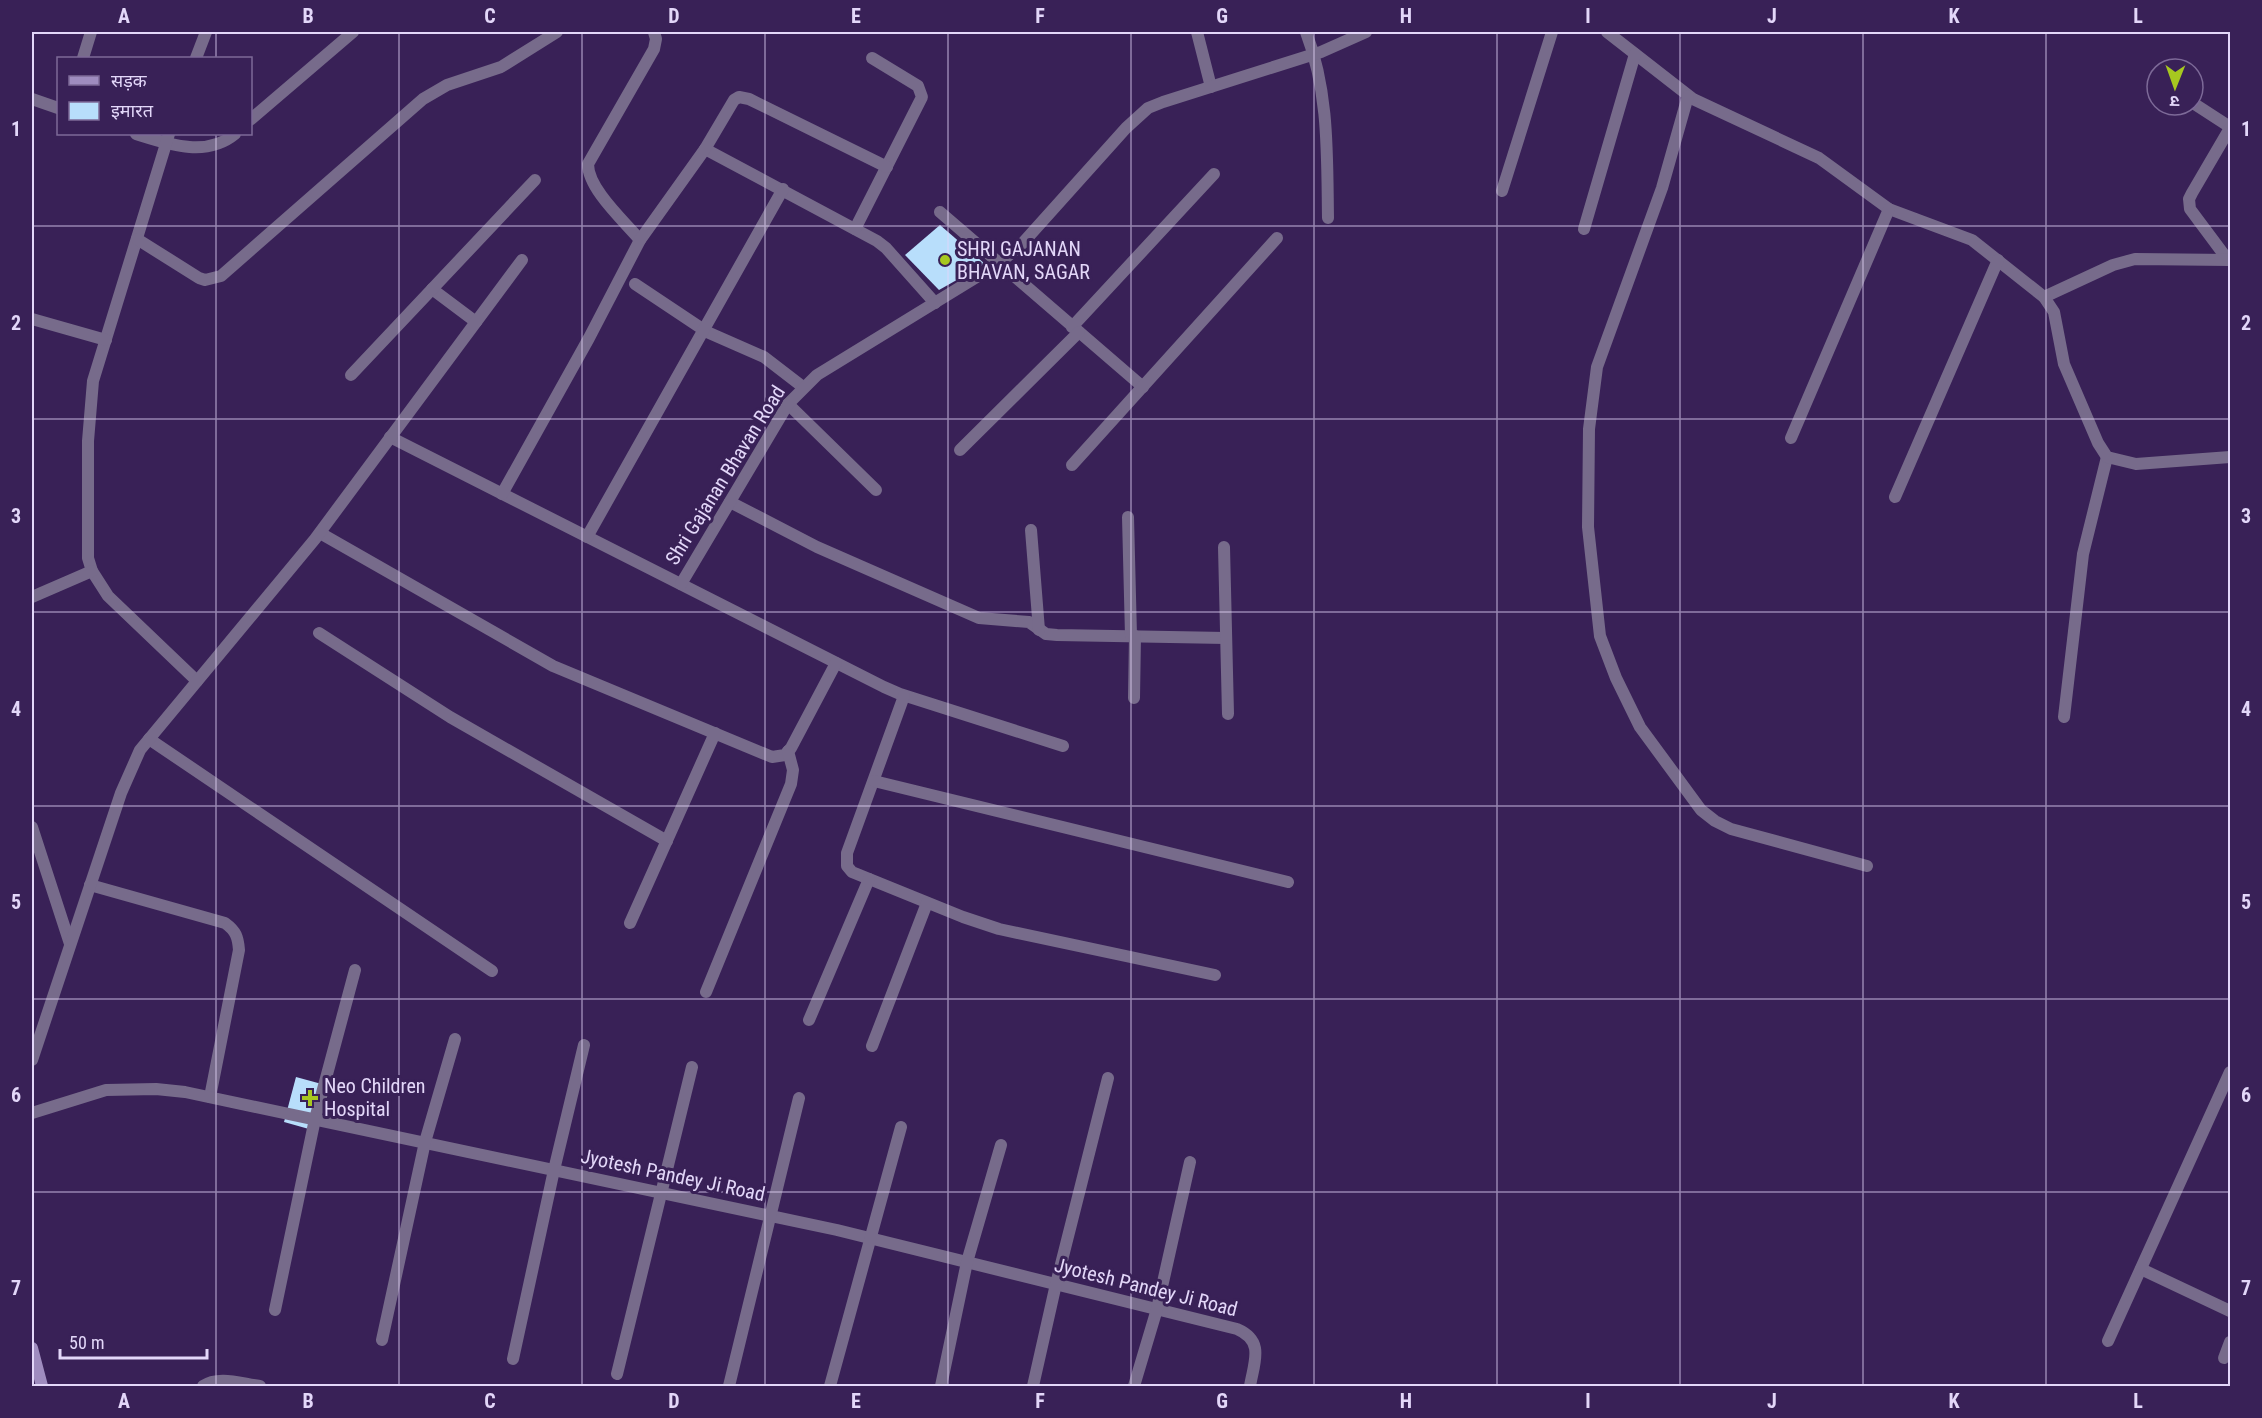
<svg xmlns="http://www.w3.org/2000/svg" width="2262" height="1418" viewBox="0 0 2262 1418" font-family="'Roboto Condensed','Noto Sans Devanagari',sans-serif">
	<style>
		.building { fill: #b8defb }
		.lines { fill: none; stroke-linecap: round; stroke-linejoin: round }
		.lane { stroke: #776b8b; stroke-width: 12 }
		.street { stroke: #776b8b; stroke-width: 12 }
		.secondary { stroke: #9f8cbf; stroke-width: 12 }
		.grid { fill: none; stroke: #e3d7f9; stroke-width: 1.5; stroke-opacity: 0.55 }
		.poi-dot { fill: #a7c820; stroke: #392157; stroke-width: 2 }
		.labels { text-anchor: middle; stroke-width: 6; stroke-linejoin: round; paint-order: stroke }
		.poi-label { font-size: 20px; fill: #e3d7f9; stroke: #392157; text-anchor: start }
		.street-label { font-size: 20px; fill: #e3d7f9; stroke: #392157 }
		.neatline { fill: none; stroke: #e3d7f9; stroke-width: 2 }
		.grid-label { font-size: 20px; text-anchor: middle; font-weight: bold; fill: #e3d7f9 }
	</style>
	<rect width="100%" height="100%" fill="#392157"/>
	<g class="building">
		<path d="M940,225L985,264L939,290L905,255Z"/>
		<path d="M296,1077L329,1086L316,1131L284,1122Z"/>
	</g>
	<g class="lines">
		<path class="lane" d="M2064,717L2083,554L2107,457"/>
		<g class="street">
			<path d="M1197,32L1211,87"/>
			<path d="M1306,32C1329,92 1327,154 1328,218"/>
			<path d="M1607,32L1693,99L1819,158L1889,209L1972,240L2044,297L2054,312L2064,364L2098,443L2107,457L2136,464L2230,457"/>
			<path d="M83,58L91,32"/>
			<path d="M196,58L206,32"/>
			<path d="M1688,96L1662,188L1597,367L1589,429L1588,527L1600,636L1616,678L1640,727L1701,810L1715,821L1731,829L1867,866"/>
			<path d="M32,99L58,108"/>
			<path d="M2193,103L2230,127"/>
			<path d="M250,120L353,32"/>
			<path d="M136,134C168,144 206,158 235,134"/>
			<path d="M169,134L93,381L88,441V558L92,571L108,596L197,681"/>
			<path d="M705,149L877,241L886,248L935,303"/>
			<path d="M1502,191L1552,32"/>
			<path d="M940,212L1143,387"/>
			<path d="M855,229L922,97L918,86L872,58"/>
			<path d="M1584,229L1635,54"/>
			<path d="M137,239L199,278L205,280L221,276L423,99L447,85L501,67L557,32"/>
			<path d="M640,240C624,221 588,189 588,164L654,49L656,39L654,32"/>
			<path d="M2228,260L2190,209L2189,199L2192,193L2230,128"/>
			<path d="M635,284L707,332L764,357L803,387"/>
			<path d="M432,289L476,322"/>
			<path d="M2044,297L2113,265L2135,259L2230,260"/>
			<path d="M32,319L106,340"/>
			<path d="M1072,327L1214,174"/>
			<path d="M351,375L535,180"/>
			<path d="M788,404L876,490"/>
			<path d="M390,437L884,687L900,694L1063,746"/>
			<path d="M1791,438L1889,209"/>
			<path d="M960,450L1079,332"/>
			<path d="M1072,465L1277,238"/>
			<path d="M502,494L589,338L640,240L705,149L734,100L739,97L749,99L887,167"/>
			<path d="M1895,497L1998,260"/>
			<path d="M730,502L817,547L979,618L1029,622L1046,634L1057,635L1226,638"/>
			<path d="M1128,517L1131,636"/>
			<path d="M1031,530L1039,630"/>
			<path d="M320,533L553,666L772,757L785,755L791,748L836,663"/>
			<path d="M587,537L783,189"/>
			<path d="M1224,547L1228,714"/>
			<path d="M681,584L788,404L817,375L998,264L1021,245L1126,128L1148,108L1163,102L1321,52L1366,32"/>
			<path d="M32,597L92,571"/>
			<path d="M319,633L450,717L667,841"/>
			<path d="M904,696L847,853V866L852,872L963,917L999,929L1215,975"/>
			<path d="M1134,698L1135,636"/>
			<path d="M149,739L492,971"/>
			<path d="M874,781L1288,882"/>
			<path d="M32,827L70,944"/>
			<path d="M90,885L225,923C236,931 238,937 239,950L210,1097"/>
			<path d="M630,923L715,733"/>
			<path d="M706,992L791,784L793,770L788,751"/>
			<path d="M809,1020L869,879"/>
			<path d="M872,1046L927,903"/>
			<path d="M32,1060L121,793L140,750L315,539L522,260"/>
			<path d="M32,1113L106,1090L156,1089L185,1092L837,1230L1237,1329C1265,1341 1254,1362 1250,1386"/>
			<path d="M2141,1269L2230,1311"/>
			<path d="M275,1310L315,1119L355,970"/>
			<path d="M382,1340L425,1142L455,1039"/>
			<path d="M2108,1341L2230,1072"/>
			<path d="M2224,1358L2230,1342"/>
			<path d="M513,1359L554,1170L584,1045"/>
			<path d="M617,1374L692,1067"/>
			<path d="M203,1386C219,1375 242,1384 260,1386"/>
			<path d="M729,1386L799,1098"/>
			<path d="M830,1386L901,1127"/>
			<path d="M941,1386L967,1262L1001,1145"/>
			<path d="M1033,1386L1056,1284L1108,1078"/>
			<path d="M1134,1386L1157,1309L1190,1162"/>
		</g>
		<path class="secondary" d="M32,1348L42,1386"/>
	</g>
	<path class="grid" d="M216,32V58M399,32V1386M582,32V1386M765,32V1386M948,32V1386M1131,32V1386M1314,32V1386M1497,32V1386M1680,32V1386M1863,32V1386M2046,32V1386M216,134V1386M32,226H2230M32,419H2230M32,612H2230M32,806H2230M32,999H2230M32,1192H2230"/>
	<g class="poi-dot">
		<circle cx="945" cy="260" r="6"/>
		<path d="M307 1089h6v6h6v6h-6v6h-6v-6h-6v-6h6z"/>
	</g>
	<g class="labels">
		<g class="poi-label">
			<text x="957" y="256">SHRI GAJANAN<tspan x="957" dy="23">BHAVAN, SAGAR</tspan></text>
			<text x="324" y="1093">Neo Children<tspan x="324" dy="23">Hospital</tspan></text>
		</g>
		<g class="street-label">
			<text transform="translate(725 475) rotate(-58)" y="7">Shri Gajanan Bhavan Road</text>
			<text transform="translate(673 1175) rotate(12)" y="7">Jyotesh Pandey Ji Road</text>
			<text transform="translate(1146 1287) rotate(14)" y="7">Jyotesh Pandey Ji Road</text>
		</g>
	</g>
	<rect width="2262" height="1418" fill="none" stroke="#392157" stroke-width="66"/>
	<rect x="57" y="57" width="195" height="78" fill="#392157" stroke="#7d6a98" stroke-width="1.5"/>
	<rect x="69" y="76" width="30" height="9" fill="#9f8cbf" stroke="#7d6a98" stroke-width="1.5"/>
	<text x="111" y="87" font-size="18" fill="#e3d7f9">सड़क</text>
	<rect x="69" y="102" width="30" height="18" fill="#b8defb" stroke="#7d6a98" stroke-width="1.5"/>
	<text x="111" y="117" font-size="18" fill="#e3d7f9">इमारत</text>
	<g transform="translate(2175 87) rotate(181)"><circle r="28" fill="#392157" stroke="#7d6a98" stroke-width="1.5"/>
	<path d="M0-4.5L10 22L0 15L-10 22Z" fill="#a7c820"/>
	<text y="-9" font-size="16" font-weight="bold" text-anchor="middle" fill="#e3d7f9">उ</text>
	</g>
	<path d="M60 1349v9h147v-9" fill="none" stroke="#e3d7f9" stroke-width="3"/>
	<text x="69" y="1349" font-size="18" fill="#e3d7f9" stroke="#392157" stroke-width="4.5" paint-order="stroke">50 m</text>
	<rect x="33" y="33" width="2196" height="1352" class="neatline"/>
	<g class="grid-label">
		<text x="124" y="23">A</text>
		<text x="308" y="23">B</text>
		<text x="490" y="23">C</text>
		<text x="674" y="23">D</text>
		<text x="856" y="23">E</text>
		<text x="1040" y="23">F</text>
		<text x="1222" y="23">G</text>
		<text x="1406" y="23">H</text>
		<text x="1588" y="23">I</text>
		<text x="1772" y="23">J</text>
		<text x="1954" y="23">K</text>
		<text x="2138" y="23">L</text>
		<text x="16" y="136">1</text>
		<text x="2246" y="136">1</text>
		<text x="16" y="330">2</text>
		<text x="2246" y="330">2</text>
		<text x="16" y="523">3</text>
		<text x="2246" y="523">3</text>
		<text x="16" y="716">4</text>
		<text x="2246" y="716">4</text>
		<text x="16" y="909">5</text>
		<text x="2246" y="909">5</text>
		<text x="16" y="1102">6</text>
		<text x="2246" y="1102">6</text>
		<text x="16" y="1295">7</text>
		<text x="2246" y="1295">7</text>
		<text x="124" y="1408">A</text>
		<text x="308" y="1408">B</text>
		<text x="490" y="1408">C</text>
		<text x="674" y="1408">D</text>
		<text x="856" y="1408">E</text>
		<text x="1040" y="1408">F</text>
		<text x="1222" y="1408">G</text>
		<text x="1406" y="1408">H</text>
		<text x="1588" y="1408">I</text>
		<text x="1772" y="1408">J</text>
		<text x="1954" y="1408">K</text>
		<text x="2138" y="1408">L</text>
	</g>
</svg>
